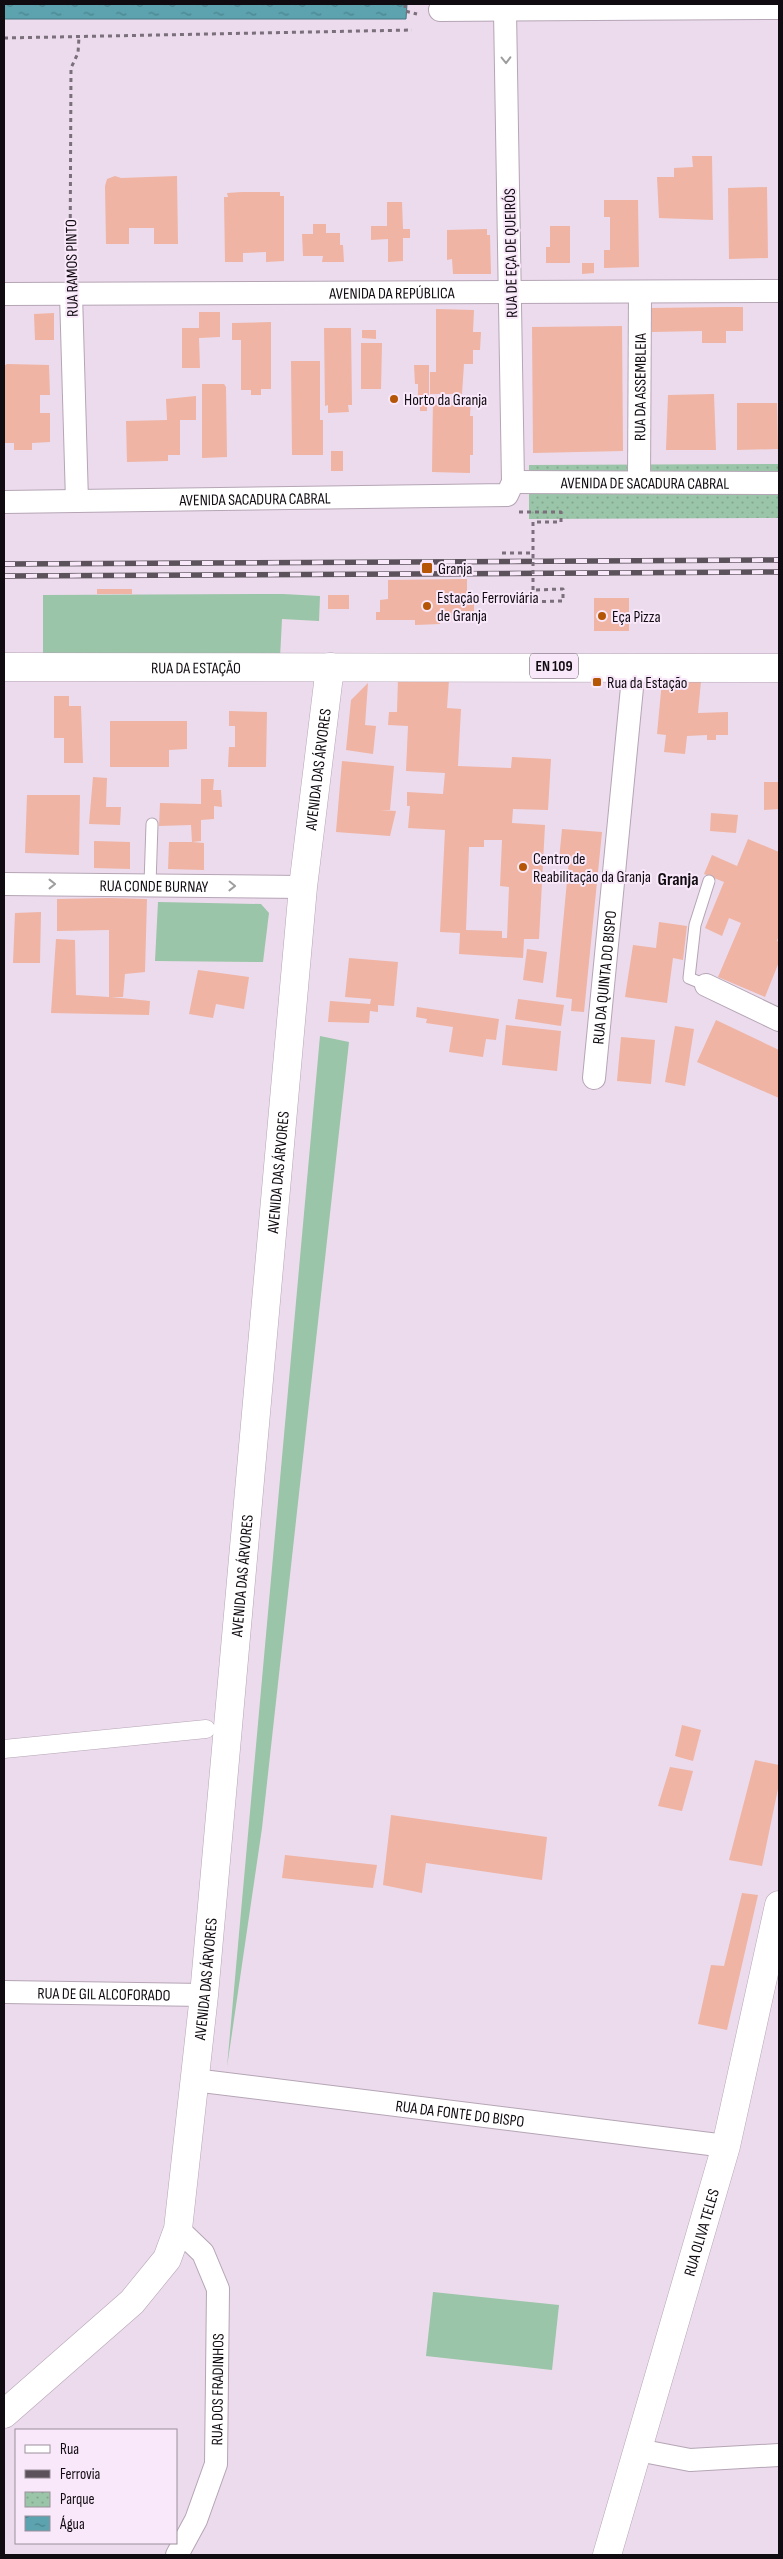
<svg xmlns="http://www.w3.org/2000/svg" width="783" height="2559" viewBox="0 0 783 2559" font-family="'Sofia Sans Condensed',sans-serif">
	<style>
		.grass { fill: #9ac5a8 }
		.park { fill: url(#park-dots) }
		.water { fill: url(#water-ripples); stroke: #45757f }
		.building { fill: #efb4a3; fill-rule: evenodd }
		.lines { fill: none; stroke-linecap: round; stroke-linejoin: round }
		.service-casing { stroke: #b5a5b5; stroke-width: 13 }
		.pedestrian-casing { stroke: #b5a5b5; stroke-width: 19 }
		.minor-casing { stroke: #b5a5b5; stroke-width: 24 }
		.secondary-casing { stroke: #b5a5b5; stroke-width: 29 }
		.primary-casing { stroke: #b5a5b5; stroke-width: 29 }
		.path { stroke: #7a6f7a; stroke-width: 3; stroke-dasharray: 4 4; stroke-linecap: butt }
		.service { stroke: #fff; stroke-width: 11 }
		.pedestrian { stroke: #fff; stroke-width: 18 }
		.minor { stroke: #fff; stroke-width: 22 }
		.secondary { stroke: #fff; stroke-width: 28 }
		.primary { stroke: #fff; stroke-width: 28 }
		.rail-casing { stroke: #5b525b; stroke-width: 5.5 }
		.rail { stroke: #f9e8fa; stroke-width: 4; stroke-dasharray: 11; stroke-linecap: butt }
		.path-bridge { stroke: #7a6f7a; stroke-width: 3; stroke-dasharray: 4 4; stroke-linecap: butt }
		.oneway { stroke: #9f9d9f }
		.poi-dot { fill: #b45606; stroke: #f9e8fa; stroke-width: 2 }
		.labels { text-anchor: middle; stroke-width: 4; stroke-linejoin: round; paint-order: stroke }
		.shield { fill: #f9e8fa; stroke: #564d56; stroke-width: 1 }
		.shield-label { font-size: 15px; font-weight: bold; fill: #100b10 }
		.street-label { font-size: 16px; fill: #100b10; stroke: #f9e8fa }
		.poi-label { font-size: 16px; fill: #100b10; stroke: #f9e8fa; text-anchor: start }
		.neighbourhood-label { font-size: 18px; font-weight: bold; fill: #100b10; stroke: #f9e8fa }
	</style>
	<defs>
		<pattern id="park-dots" width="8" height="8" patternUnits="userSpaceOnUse" patternTransform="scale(1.25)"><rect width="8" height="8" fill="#9ac5a8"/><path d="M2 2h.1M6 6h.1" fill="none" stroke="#84a890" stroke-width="1.8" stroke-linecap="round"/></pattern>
		<pattern id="water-ripples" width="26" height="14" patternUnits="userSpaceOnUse" patternTransform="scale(1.25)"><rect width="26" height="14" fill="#5ca3af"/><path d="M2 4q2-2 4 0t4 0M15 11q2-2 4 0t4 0" fill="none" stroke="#4b838d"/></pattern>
	</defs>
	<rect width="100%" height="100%" fill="#ecdbec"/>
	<g class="grass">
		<path d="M283,594L320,596L319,621L282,619L280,658L43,657V595Z"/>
		<path d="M158,902L261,904L269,913L263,962L155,961Z"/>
		<path d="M320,1036L349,1042L262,1828L227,2067Z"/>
		<path d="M433,2292L559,2305L552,2370L426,2356Z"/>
	</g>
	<path class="park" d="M779,464V518L529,519V465Z"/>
	<path class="water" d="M4,4H407L406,19H4Z"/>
	<g class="building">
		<path d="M692,156H712L713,220L659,218L657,177H674V168L693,167Z"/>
		<path d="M115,176L121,178L177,176L178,244H154V228H129V244H106L105,186L107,179Z"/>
		<path d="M767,187L768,258L729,259L728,188Z"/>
		<path d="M242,192H280V196H284V261L266,262V252L243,253V262H225L224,197H228L227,193Z"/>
		<path d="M604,200H638L639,267L604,268V250H610V217H604Z"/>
		<path d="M387,202H402L403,229H410V238H403V261L388,262V239L371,240V226H387Z"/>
		<path d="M313,224H326V233H340V245H343L344,262H322L323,256H303L302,234H313Z"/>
		<path d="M550,226H570V263H546V247H550Z"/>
		<path d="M487,229V235H490L491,274H453L452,259L447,260V230Z"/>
		<path d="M582,263H594V273L582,274Z"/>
		<path d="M726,307H743V331H726V343H702V331L652,332L651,308Z"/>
		<path d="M436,309L474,310L473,332H481L480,350H473V364H464L462,394H430V372H436Z"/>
		<path d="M199,312H220V337L199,338L200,368H182V328H199Z"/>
		<path d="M54,313V340H35L34,314Z"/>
		<path d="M271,322V389H261V395H251V390H241V340H232V323Z"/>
		<path d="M622,326L623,451L533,453L532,327Z"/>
		<path d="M324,328H351L352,405H348L349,412L328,413V405L325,406Z"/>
		<path d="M362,330H376V339L362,338Z"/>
		<path d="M361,343H382L381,389H361Z"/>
		<path d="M291,361H320V420H323V455H292Z"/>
		<path d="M7,364L49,365L50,395H40V413H50V442L32,443V450H14V443H4V366Z"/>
		<path d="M414,365H429V397H418V384H415Z"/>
		<path d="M202,384H224L226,387L227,457L202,458Z"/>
		<path d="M714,394L716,450H666L668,395Z"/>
		<path d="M196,396V420H180V455H168V461L127,462L126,421L167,420L166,399Z"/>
		<path d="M433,397H471L470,416H473V455H470V473L432,472Z"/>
		<rect x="420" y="398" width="7" height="13"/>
		<path d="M737,403H777L778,449L737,450Z"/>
		<rect x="331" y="451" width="12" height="20"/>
		<path d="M467,579V599H474V612H478L479,619H439L440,624L415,625V620H376V612H380V600L388,599V580Z"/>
		<rect x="97" y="589" width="35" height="5"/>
		<rect x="328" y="595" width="21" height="14"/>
		<rect x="594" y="598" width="35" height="33"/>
		<path d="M398,678L449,680L447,708L461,709L458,766L511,768L512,757L551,759L548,810L513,809L512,823L545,825L539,939H524L523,958L459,954L460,933L440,932L445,830L408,828L410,806H407V792L443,794L445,773L406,771L408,726L388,725L389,712H397ZM484,840H502L500,886L509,887L507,938H502V931L466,930L469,847H484Z"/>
		<path d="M662,681H701L698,713L728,712V735H716V740H707V735L687,736L685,754L664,752L666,735L657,734Z"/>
		<path d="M368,683L365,725L376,726L373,754L346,750L351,700Z"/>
		<path d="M54,696H69V706H81L83,763H64V738H54Z"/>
		<path d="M229,711L267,712L266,767H228L229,747H235V726H229Z"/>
		<path d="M110,721H187V749L169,750V767H110Z"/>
		<path d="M342,761L394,766L390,810H380L396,811L390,836L336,832Z"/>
		<path d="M93,777L107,778L106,807H121L120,825L89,824Z"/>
		<path d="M201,779H214L213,790H221L222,807L214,806V819L201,820V841L192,842L204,843V870L168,869L169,842H192L191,825L159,826L160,803L201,804Z"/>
		<path d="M764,782H779V809L764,810Z"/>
		<path d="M27,795H80L79,855L25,853Z"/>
		<path d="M711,813L738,815L736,833L710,831Z"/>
		<path d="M562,829L602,832L584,1012L571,1011L572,999L556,997L569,860H559Z"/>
		<path d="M748,839L779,852V935L777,941L779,942V962L765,997L718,977L741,923L729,918L722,936L705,928L724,882L704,874L712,855L737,866Z"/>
		<path d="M94,841L130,842V869L94,868Z"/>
		<path d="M108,898L147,899L145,972L125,974L123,997H111L150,1001L149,1015L51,1013L56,939L75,940L76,995L109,997V930L57,931V899Z"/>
		<path d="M41,912L40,963H13L15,913Z"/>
		<path d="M659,922L687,926L683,960L673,958L667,1003L625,997L633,945L656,948Z"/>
		<path d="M527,949L547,952L543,983L523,980Z"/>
		<path d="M349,958L398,962L394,1006L378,1005V1012L370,1011L369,1023L328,1022L330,1001L370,1004L371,999L345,997Z"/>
		<path d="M198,970L249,977L244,1009L216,1004L213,1018L189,1014Z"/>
		<path d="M518,999L564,1005L561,1026L515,1019Z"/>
		<path d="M417,1007L499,1019L496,1040L486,1039L483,1057L449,1052L453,1027L426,1023L427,1019L416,1017Z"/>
		<path d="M716,1020L779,1050V1098L697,1062Z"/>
		<path d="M506,1025L561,1031L557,1071L502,1065Z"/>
		<path d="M675,1026L694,1029L685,1086L665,1082Z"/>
		<path d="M621,1037L655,1040L651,1084L617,1081Z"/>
		<path d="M682,1725L701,1730L693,1761L675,1756Z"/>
		<path d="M755,1760L779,1765V1784L762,1866L729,1860Z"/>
		<path d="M670,1767L693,1771L682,1811L658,1806Z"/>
		<path d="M391,1815L547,1837L542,1880L426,1863L422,1893L383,1885Z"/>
		<path d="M285,1855L377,1865L373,1888L282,1878Z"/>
		<path d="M742,1893L758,1895L727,2030L698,2024L711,1965L724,1966Z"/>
	</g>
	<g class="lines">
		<g class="service-casing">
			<g id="service">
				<path d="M150,884L152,824"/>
				<path d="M706,985L689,978L695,925L709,881"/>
			</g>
		</g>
		<g class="pedestrian-casing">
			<path id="pedestrian" d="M4,1749L206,1729"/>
		</g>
		<g class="minor-casing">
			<g id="minor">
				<path d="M440,10L779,8"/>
				<path id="s1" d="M4,294L779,291"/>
				<path d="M71,294L77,501"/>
				<path id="s2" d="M513,482L779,483"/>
				<path id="s3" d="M639,482L640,292"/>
				<path id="s4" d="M4,502L507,495L513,482L505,11"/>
				<path id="s5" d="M4,884L303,887"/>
				<path d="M706,985L779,1020"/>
				<path id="s6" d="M594,1078L634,667"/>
				<path id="s7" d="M4,1992L204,1995"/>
				<path id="s8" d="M194,2080L726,2146"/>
				<path d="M638,2450L690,2460L779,2455"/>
				<path id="s9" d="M177,2555L196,2520L216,2464L218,2289L203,2253L178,2229"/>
			</g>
		</g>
		<g class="secondary-casing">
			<g id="secondary">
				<path id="s10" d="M4,2414L132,2302L167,2259L178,2229L204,1995L303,887L330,667"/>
				<path id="s11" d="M607,2555L726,2146L779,1905"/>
			</g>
		</g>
		<g class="primary-casing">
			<g id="primary">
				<path id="s12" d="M4,667L779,668"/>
			</g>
		</g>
		<g class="path">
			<path d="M405,4V11L417,14"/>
			<path d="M4,38L412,30"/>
			<path d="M70,274L71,68L78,53L79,37"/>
			<path d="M519,512H561V522H533"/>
			<path d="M502,553H533"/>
			<path d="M518,602L563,601V589L533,590"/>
		</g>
		<use href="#service" class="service"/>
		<use href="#pedestrian" class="pedestrian"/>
		<use href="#minor" class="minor"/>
		<use href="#secondary" class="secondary"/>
		<use href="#primary" class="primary"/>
		<g class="rail-casing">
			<g id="rail">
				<path d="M4,564L779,560"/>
				<path d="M4,576L779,572"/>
			</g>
		</g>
		<use href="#rail" class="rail"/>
		<path class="path-bridge" d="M533,522V590"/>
	</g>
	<defs><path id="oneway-chevron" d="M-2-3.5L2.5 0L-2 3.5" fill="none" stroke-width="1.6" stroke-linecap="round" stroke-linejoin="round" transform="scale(1.25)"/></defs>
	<g class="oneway">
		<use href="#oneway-chevron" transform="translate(506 60) rotate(89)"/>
		<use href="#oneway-chevron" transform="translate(52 884)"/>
		<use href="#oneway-chevron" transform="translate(232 886) rotate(1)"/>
	</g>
	<g class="poi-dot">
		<circle cx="394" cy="399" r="5"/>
		<rect x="421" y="562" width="12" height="12" rx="2.5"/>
		<circle cx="427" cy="606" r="5"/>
		<circle cx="602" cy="616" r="5"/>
		<rect x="592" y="677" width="10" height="10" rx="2.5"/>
		<circle cx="523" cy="867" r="5"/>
	</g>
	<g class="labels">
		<rect class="shield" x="530" y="653.5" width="48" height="25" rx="4"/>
		<g class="shield-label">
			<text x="554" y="671">EN 109</text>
		</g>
		<g class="street-label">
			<text transform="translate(510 253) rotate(-91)" y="6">RUA DE EÇA DE QUEIRÓS</text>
			<text transform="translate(71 268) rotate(-91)" y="6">RUA RAMOS PINTO</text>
			<text dy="6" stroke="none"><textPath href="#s1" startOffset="388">AVENIDA DA REPÚBLICA</textPath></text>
			<text dy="6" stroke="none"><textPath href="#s3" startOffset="95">RUA DA ASSEMBLEIA</textPath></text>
			<text dy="6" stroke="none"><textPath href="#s2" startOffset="132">AVENIDA DE SACADURA CABRAL</textPath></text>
			<text dy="6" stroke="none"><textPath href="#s4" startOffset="251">AVENIDA SACADURA CABRAL</textPath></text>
			<text dy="6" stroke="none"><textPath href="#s12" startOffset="192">RUA DA ESTAÇÃO</textPath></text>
			<text dy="6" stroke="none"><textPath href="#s10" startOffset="1724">AVENIDA DAS ÁRVORES</textPath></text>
			<text dy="6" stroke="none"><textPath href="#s5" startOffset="150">RUA CONDE BURNAY</textPath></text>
			<text dy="6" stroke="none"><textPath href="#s6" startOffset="101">RUA DA QUINTA DO BISPO</textPath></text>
			<text dy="6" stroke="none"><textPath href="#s10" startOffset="1319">AVENIDA DAS ÁRVORES</textPath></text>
			<text dy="6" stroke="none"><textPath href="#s10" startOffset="914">AVENIDA DAS ÁRVORES</textPath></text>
			<text dy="6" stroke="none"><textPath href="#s10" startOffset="509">AVENIDA DAS ÁRVORES</textPath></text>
			<text dy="6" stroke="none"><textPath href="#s7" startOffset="100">RUA DE GIL ALCOFORADO</textPath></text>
			<text dy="6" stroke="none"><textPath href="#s8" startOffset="268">RUA DA FONTE DO BISPO</textPath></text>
			<text dy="6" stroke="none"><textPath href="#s11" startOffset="336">RUA OLIVA TELES</textPath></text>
			<text dy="6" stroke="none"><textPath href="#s9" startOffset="174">RUA DOS FRADINHOS</textPath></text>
		</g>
		<g class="poi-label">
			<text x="404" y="405">Horto da Granja</text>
			<text x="438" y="574">Granja</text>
			<text x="437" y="603">Estação Ferroviária<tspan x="437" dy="18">de Granja</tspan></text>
			<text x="612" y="622">Eça Pizza</text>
			<text x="607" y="688">Rua da Estação</text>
			<text x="533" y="864">Centro de<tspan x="533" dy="18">Reabilitação da Granja</tspan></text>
		</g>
		<g class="neighbourhood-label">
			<text x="678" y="885">Granja</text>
		</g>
	</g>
	<rect width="783" height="2559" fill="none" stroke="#100b10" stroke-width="10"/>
	<rect x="15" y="2429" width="162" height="115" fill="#f9e8fa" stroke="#9c909c"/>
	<rect x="25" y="2445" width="25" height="8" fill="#ffffff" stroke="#9c909c"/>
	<text x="60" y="2454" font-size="15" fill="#100b10">Rua</text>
	<rect x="25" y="2470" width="25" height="8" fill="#5b525b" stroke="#9c909c"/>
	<text x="60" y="2479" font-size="15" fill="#100b10">Ferrovia</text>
	<rect x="25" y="2492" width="25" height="15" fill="url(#park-dots)" stroke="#9c909c"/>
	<text x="60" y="2504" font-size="15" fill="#100b10">Parque</text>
	<rect x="25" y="2516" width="25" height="15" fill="url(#water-ripples)" stroke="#9c909c"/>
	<text x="60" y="2529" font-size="15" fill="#100b10">Água</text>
</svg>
